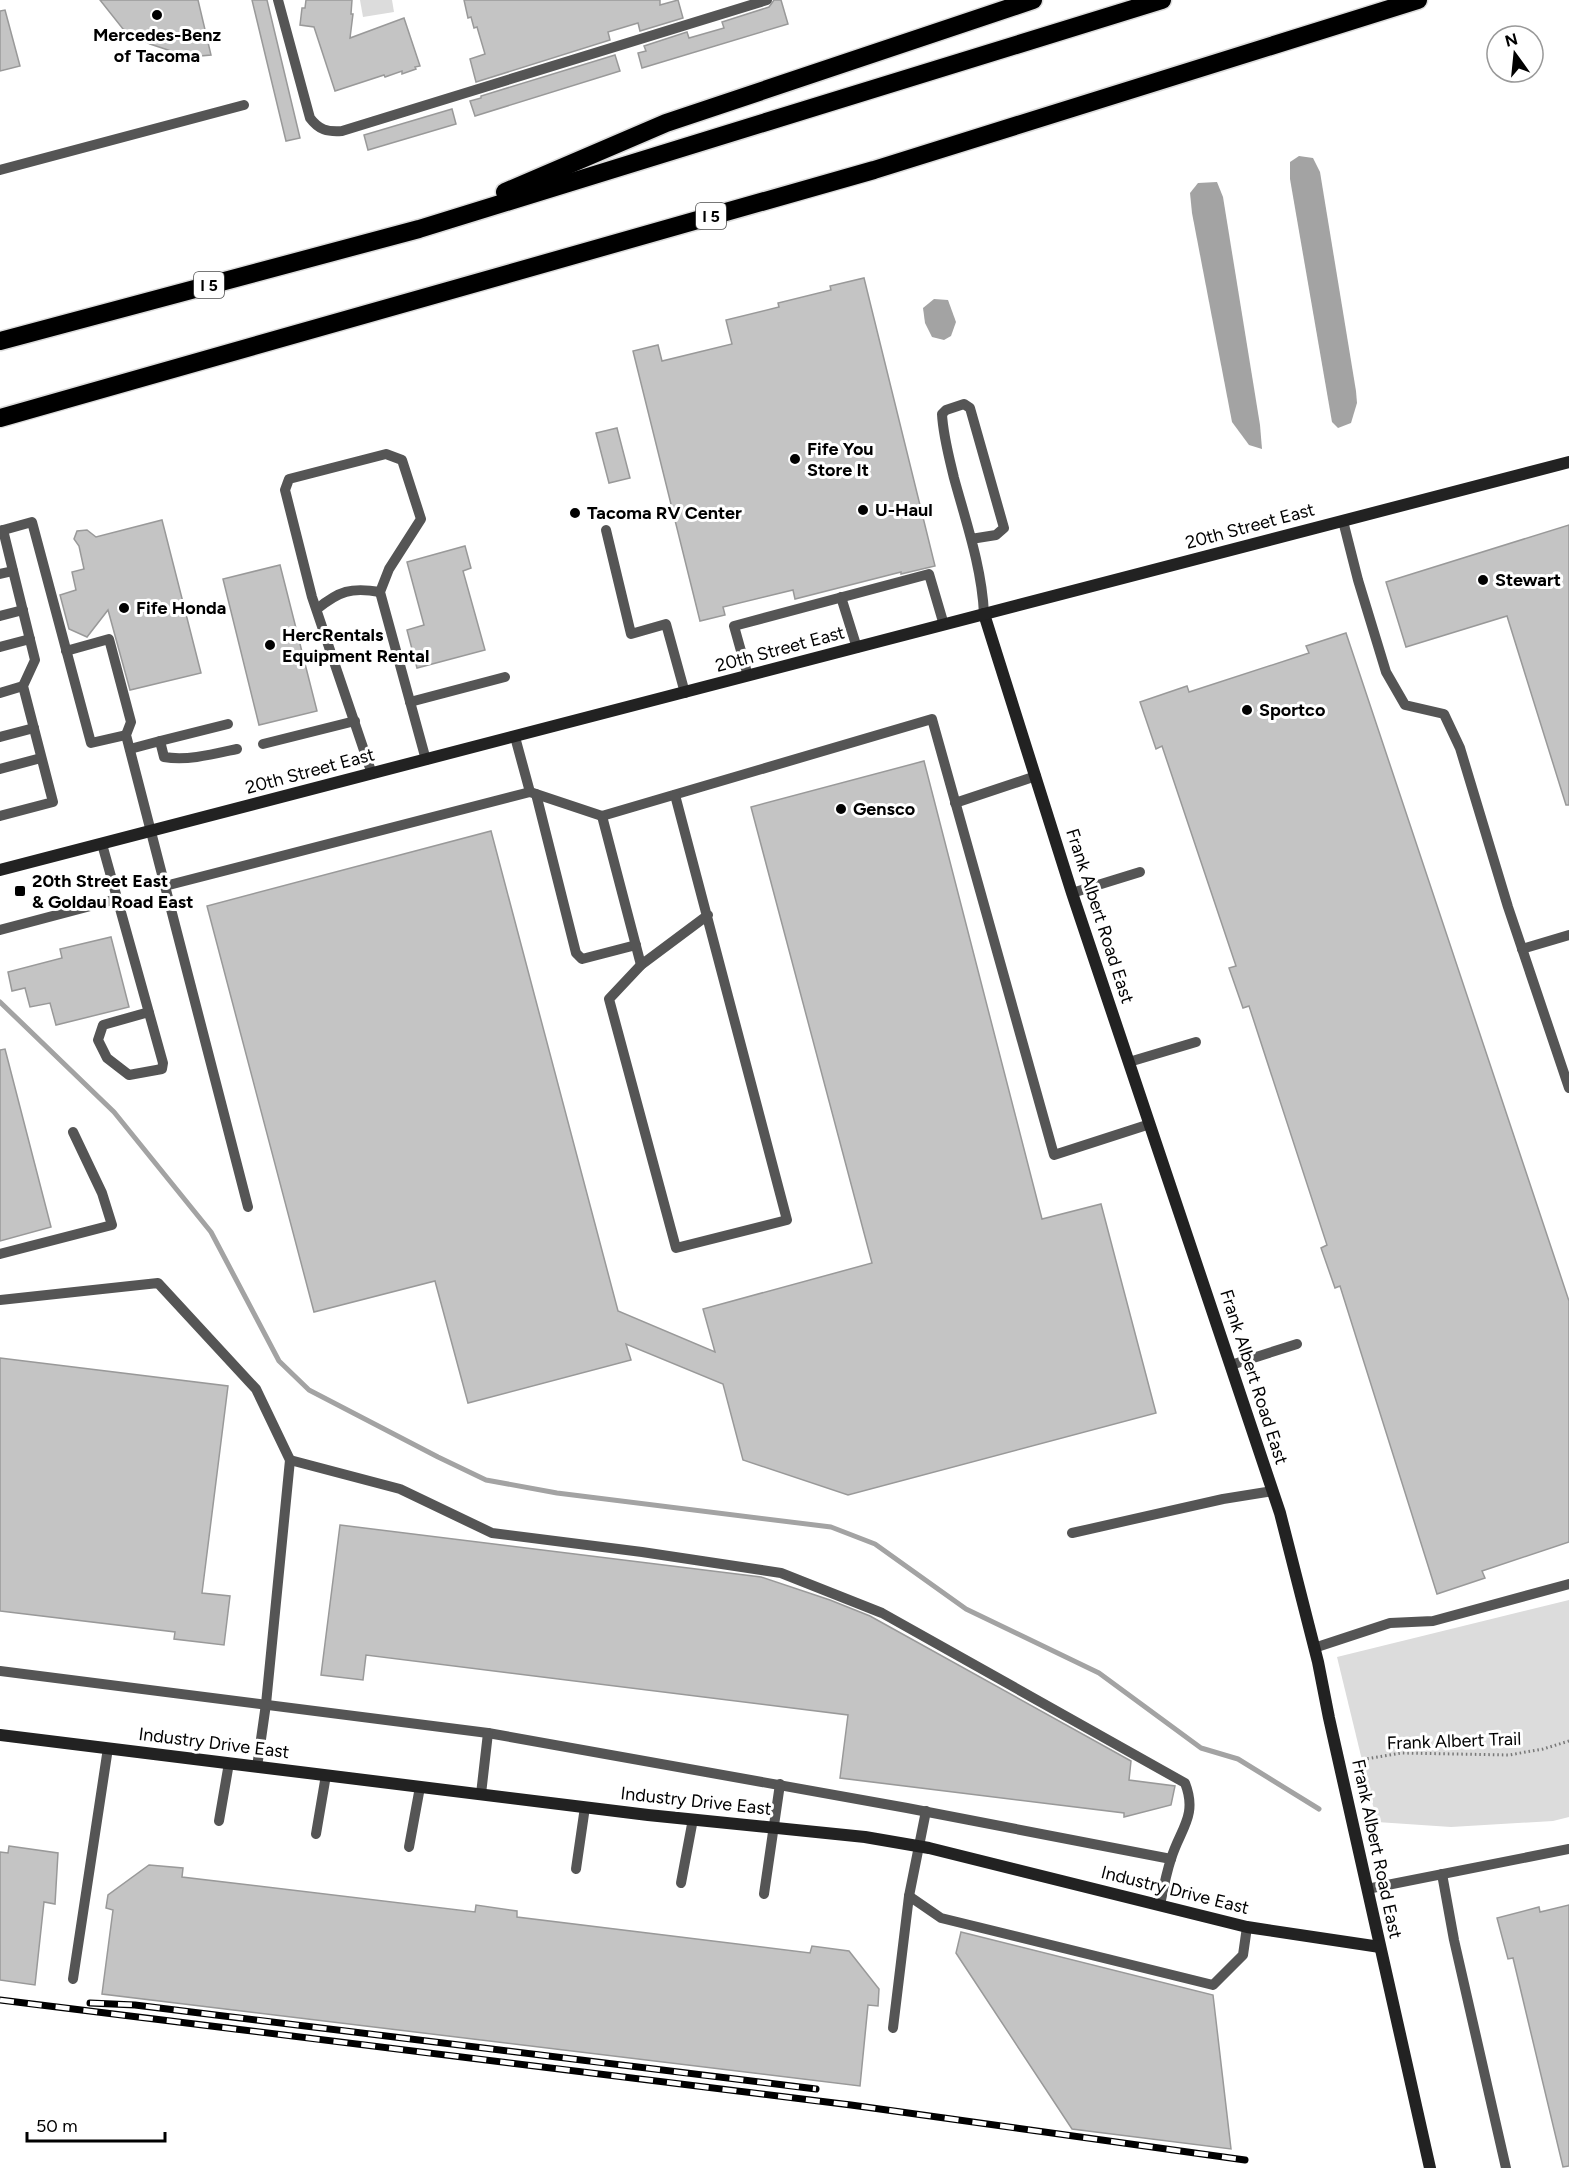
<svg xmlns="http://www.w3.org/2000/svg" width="1569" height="2168" viewBox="0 0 1569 2168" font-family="Figtree,sans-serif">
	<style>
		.green { fill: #dcdcdc }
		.water { fill: #a3a3a3 }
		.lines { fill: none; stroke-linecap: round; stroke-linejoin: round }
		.stream { stroke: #a3a3a3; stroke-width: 5 }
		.building { fill: #c4c4c4; stroke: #999; stroke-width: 1.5 }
		.highway-casing { stroke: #dbdbdb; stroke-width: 21 }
		.path { stroke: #777; stroke-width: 3; stroke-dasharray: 1.5 3; stroke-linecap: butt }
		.lane { stroke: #555; stroke-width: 10 }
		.secondary { stroke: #222; stroke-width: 12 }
		.highway { stroke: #000; stroke-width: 18 }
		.rail-casing { stroke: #000; stroke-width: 7 }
		.rail { stroke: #fff; stroke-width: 4.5; stroke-dasharray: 14; stroke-linecap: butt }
		.poi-dot { fill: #000; stroke: #fff; stroke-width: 2 }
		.labels { text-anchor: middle; stroke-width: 6; stroke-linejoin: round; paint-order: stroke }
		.shield { fill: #fff; stroke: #4c4c4c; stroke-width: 1.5 }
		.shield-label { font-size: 16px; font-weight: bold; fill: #000 }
		.poi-label { font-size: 18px; font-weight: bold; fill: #000; stroke: #fff; text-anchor: start }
		.street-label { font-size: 18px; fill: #000; stroke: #fff }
	</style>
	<rect width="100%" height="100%" fill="#fff"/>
	<g class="green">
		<path d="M360,0H392L394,12L363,17Z"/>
		<path d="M1569,1600V1817L1553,1821L1451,1827L1377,1822L1337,1657Z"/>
	</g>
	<g class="water">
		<path d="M1299,156L1313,158L1320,172L1356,391L1357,403L1351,423L1338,428L1332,422L1290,179V162Z"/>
		<path d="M1217,182L1223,197L1260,425L1262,449L1249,445L1232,422L1192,213L1190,193L1198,183Z"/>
		<path d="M934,299L948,300L956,322L951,336L944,340L932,337L925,323L923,308Z"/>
	</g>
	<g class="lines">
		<path class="stream" d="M0,1002L114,1112L211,1232L279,1361L309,1390L438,1457L486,1480L557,1493L831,1527L875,1544L966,1609L1099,1673L1201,1748L1238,1759L1319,1809"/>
	</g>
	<g class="building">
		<path d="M100,0H198L211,55L189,57L150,44L123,29Z"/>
		<path d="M252,0H267L300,138L286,141Z"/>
		<path d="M306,0H352L351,14H353L350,38L404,18L420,66L415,67L416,69L402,74V71L385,77L384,75L335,91L314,27L300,25L302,8H305Z"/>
		<path d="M464,0H660V5L678,0L683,18L640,31L638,23L608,32L610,40L476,82L470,59L485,54L477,27L474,28L471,17L468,18Z"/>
		<path d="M774,0H781L788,24L642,68L638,53L646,51L644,46L687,32L689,38L724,28L722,22L769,7Z"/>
		<path d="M5,10L20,66L0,71V11Z"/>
		<path d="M615,55L620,71L475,116L470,101L481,98V96Z"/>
		<path d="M452,109L456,124L368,150L364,135Z"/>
		<path d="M864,278L935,566L901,574V572L795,599L793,590L723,607L725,615L700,621L633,351L658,345L662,361L732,344L726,320L779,307L778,303L831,290L830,286Z"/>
		<path d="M617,428L630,478L609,483L596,433Z"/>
		<path d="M162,520L201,673L130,690L108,610L87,637L69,629L60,595L76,590L72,572L84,569L79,546L74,539L77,531L87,530L96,537Z"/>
		<path d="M1569,525V805H1566L1507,616L1406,647L1386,582Z"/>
		<path d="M465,546L471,568L463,571L485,650L417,668L407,630L424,625L407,562Z"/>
		<path d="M280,565L317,711L259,725L223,579Z"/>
		<path d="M1346,633L1569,1301V1542L1482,1571L1485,1578L1437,1594L1340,1286L1335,1288L1321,1248L1327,1245L1249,1006L1243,1008L1229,968L1236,966L1162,746L1156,749L1140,702L1187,686L1189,692L1309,653L1306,646Z"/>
		<path d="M924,761L1042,1219L1101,1204L1156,1413L848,1495L743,1460L723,1384L626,1344L631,1360L468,1403L435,1281L314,1312L207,906L491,831L618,1311L715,1352L703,1309L872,1263L751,807Z"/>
		<path d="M111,937L129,1007L56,1025L50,1003L30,1007L25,988L12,991L8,972L62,958L60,949Z"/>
		<path d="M5,1049L51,1227L0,1241V1050Z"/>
		<path d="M0,1358L228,1386L202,1593L230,1596L224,1645L174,1639L175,1632L0,1611Z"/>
		<path d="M340,1525L761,1577L830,1600L870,1616L1131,1761L1129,1780L1175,1786L1171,1805L1124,1817V1813L840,1778L848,1715L366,1655L363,1680L321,1675Z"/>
		<path d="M9,1846L58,1853L55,1904L44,1902L35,1985L0,1980V1852L8,1853Z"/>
		<path d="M149,1865L183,1868L182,1877L475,1912L476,1905L517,1911V1917L810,1953L812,1946L849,1951L879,1989L878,2006L868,2005L860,2086L102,1994L113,1910L106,1908L108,1895Z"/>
		<path d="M1569,1905V2166L1563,2167L1513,1958L1508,1959L1497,1918L1539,1907L1540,1912Z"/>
		<path d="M961,1932L1213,1995L1231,2149L1072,2129L956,1953Z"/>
	</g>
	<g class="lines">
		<g class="highway-casing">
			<g id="highway">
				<path d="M505,192L666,123L1033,0"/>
				<path d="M0,341L419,229L1162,0"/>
				<path d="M0,418L874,170L1418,0"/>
			</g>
		</g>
		<path class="path" d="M1354,1761L1402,1753L1509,1755L1543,1749L1569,1741"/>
		<g class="lane">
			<path d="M278,0L310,118C319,130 327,132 342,131L767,0"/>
			<path d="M0,170L244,105"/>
			<path d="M1343,521L1358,580L1386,672L1405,705L1444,714L1460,748L1508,907L1569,1088"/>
			<path d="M606,530L631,634L666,624L685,693"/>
			<path d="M0,531L32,522L91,743L126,735"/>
			<path d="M971,539L996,535L1004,528L970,408L964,404L946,410L942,414C943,435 949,457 954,478C966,522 982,568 984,614"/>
			<path d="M0,574L13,571"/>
			<path d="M841,597L857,648"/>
			<path d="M317,609C339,591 351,587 380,592"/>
			<path d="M0,616L23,610"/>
			<path d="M0,647L30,639"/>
			<path d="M66,651L109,639L131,722L126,735L165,886L530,792L515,737"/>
			<path d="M748,676L734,626L929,574L944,625"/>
			<path d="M0,693L23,686"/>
			<path d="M410,702L505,677"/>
			<path d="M0,737L34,728"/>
			<path d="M160,741L228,724"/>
			<path d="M263,744L355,721"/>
			<path d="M130,749L160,741L164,757C188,761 214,754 237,749"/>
			<path d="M0,769L41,758"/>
			<path d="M372,774L312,597L285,490L289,479L386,454L402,460L421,519L389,569L380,592L426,760"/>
			<path d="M530,792L602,816L932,719L1054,1155L1150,1124"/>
			<path d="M536,794L576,953L582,959L636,945"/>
			<path d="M675,795L787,1220L676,1248L609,999L641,965L708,915"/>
			<path d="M955,803L1036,776"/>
			<path d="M0,816L53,802L23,686L35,660L3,530"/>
			<path d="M602,816L641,965"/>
			<path d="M102,844C122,917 142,990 163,1063L162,1069L129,1075L107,1058L98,1040L103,1025L149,1012"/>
			<path d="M165,886L248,1207"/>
			<path d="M1072,893L1140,872"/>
			<path d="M0,930L117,899"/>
			<path d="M1522,949L1569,935"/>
			<path d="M1129,1062L1196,1042"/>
			<path d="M0,1254L112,1225L102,1193L73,1132"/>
			<path d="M0,1300L158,1283L256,1389L290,1460L266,1704L257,1767"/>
			<path d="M1231,1365L1297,1344"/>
			<path d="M290,1460L400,1489L492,1533L642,1552L781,1573L882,1613L1185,1783C1198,1816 1180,1829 1171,1859C1166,1874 1163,1890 1160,1905"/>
			<path d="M1072,1533L1223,1499L1273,1491"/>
			<path d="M1314,1648L1390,1623L1433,1621L1569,1584"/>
			<path d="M0,1671L488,1733L907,1808L1171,1859"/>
			<path d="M481,1794L488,1733"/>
			<path d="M219,1821L229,1763"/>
			<path d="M316,1834L326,1775"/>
			<path d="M409,1847L420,1787"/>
			<path d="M576,1869L585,1807"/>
			<path d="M1442,1874L1454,1940L1506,2168"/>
			<path d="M681,1883L693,1819"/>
			<path d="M1367,1889L1569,1849"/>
			<path d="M764,1894L780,1784"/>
			<path d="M909,1896L941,1918L1213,1985L1243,1955L1247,1927"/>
			<path d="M73,1979L108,1748"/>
			<path d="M893,2028L909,1896L926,1811"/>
		</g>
		<g class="secondary">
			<path d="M984,614L1072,893L1280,1513L1318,1662L1329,1718L1430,2168"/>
			<path d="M0,870L1569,462"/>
			<path d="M0,1735L648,1815L865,1837L929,1848L1247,1927L1380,1947"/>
		</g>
		<use href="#highway" class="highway"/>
		<g class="rail-casing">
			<g id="rail">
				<path d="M0,2000L851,2105L1245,2160"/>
				<path d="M90,2003L135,2005L816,2089"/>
			</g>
		</g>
		<use href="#rail" class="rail"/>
	</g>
	<g class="poi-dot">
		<circle cx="157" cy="15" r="6"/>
		<circle cx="795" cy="459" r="6"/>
		<circle cx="863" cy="510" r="6"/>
		<circle cx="575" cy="513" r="6"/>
		<circle cx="1483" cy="580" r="6"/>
		<circle cx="124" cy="608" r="6"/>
		<circle cx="270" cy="645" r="6"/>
		<circle cx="1247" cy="710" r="6"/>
		<circle cx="841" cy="809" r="6"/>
		<rect x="14" y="885" width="12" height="12" rx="3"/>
	</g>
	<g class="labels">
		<g class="shield">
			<rect x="696" y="203" width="30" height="26" rx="4.5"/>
			<rect x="194" y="272" width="30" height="26" rx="4.5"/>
		</g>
		<g class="shield-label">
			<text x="711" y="222">I 5</text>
			<text x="209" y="291">I 5</text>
		</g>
		<g class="poi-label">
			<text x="157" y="41" text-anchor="middle">Mercedes-Benz<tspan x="157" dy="21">of Tacoma</tspan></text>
			<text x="807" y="455">Fife You<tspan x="807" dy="21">Store It</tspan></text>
			<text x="875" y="516">U-Haul</text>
			<text x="587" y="519">Tacoma RV Center</text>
			<text x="1495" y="586">Stewart</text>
			<text x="136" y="614">Fife Honda</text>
			<text x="282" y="641">HercRentals<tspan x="282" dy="21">Equipment Rental</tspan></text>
			<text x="1259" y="716">Sportco</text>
			<text x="853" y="815">Gensco</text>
			<text x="32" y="887">20th Street East<tspan x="32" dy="21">&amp; Goldau Road East</tspan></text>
		</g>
		<g class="street-label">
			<text transform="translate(1250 526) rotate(-15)" y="6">20th Street East</text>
			<text transform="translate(780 649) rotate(-15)" y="6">20th Street East</text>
			<text transform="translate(310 771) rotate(-15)" y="6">20th Street East</text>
			<text transform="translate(1100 916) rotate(72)" y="6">Frank Albert Road East</text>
			<text transform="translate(1254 1377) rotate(72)" y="6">Frank Albert Road East</text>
			<text transform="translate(1454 1741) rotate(-2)" y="6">Frank Albert Trail</text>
			<text transform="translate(214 1743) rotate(7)" y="6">Industry Drive East</text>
			<text transform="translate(696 1801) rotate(6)" y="6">Industry Drive East</text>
			<text transform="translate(1377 1849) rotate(78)" y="6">Frank Albert Road East</text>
			<text transform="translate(1175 1890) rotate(14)" y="6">Industry Drive East</text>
		</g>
	</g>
	<g transform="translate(1515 54) rotate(345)"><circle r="28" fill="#ffffff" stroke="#999999" stroke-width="1.5"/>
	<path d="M0-4.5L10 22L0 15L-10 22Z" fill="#000000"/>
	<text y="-9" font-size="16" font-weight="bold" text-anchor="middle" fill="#000000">N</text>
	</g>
	<path d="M27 2132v9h138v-9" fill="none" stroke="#000000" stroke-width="3"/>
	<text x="36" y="2132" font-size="18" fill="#000000" stroke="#ffffff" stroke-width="4.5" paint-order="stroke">50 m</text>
</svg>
